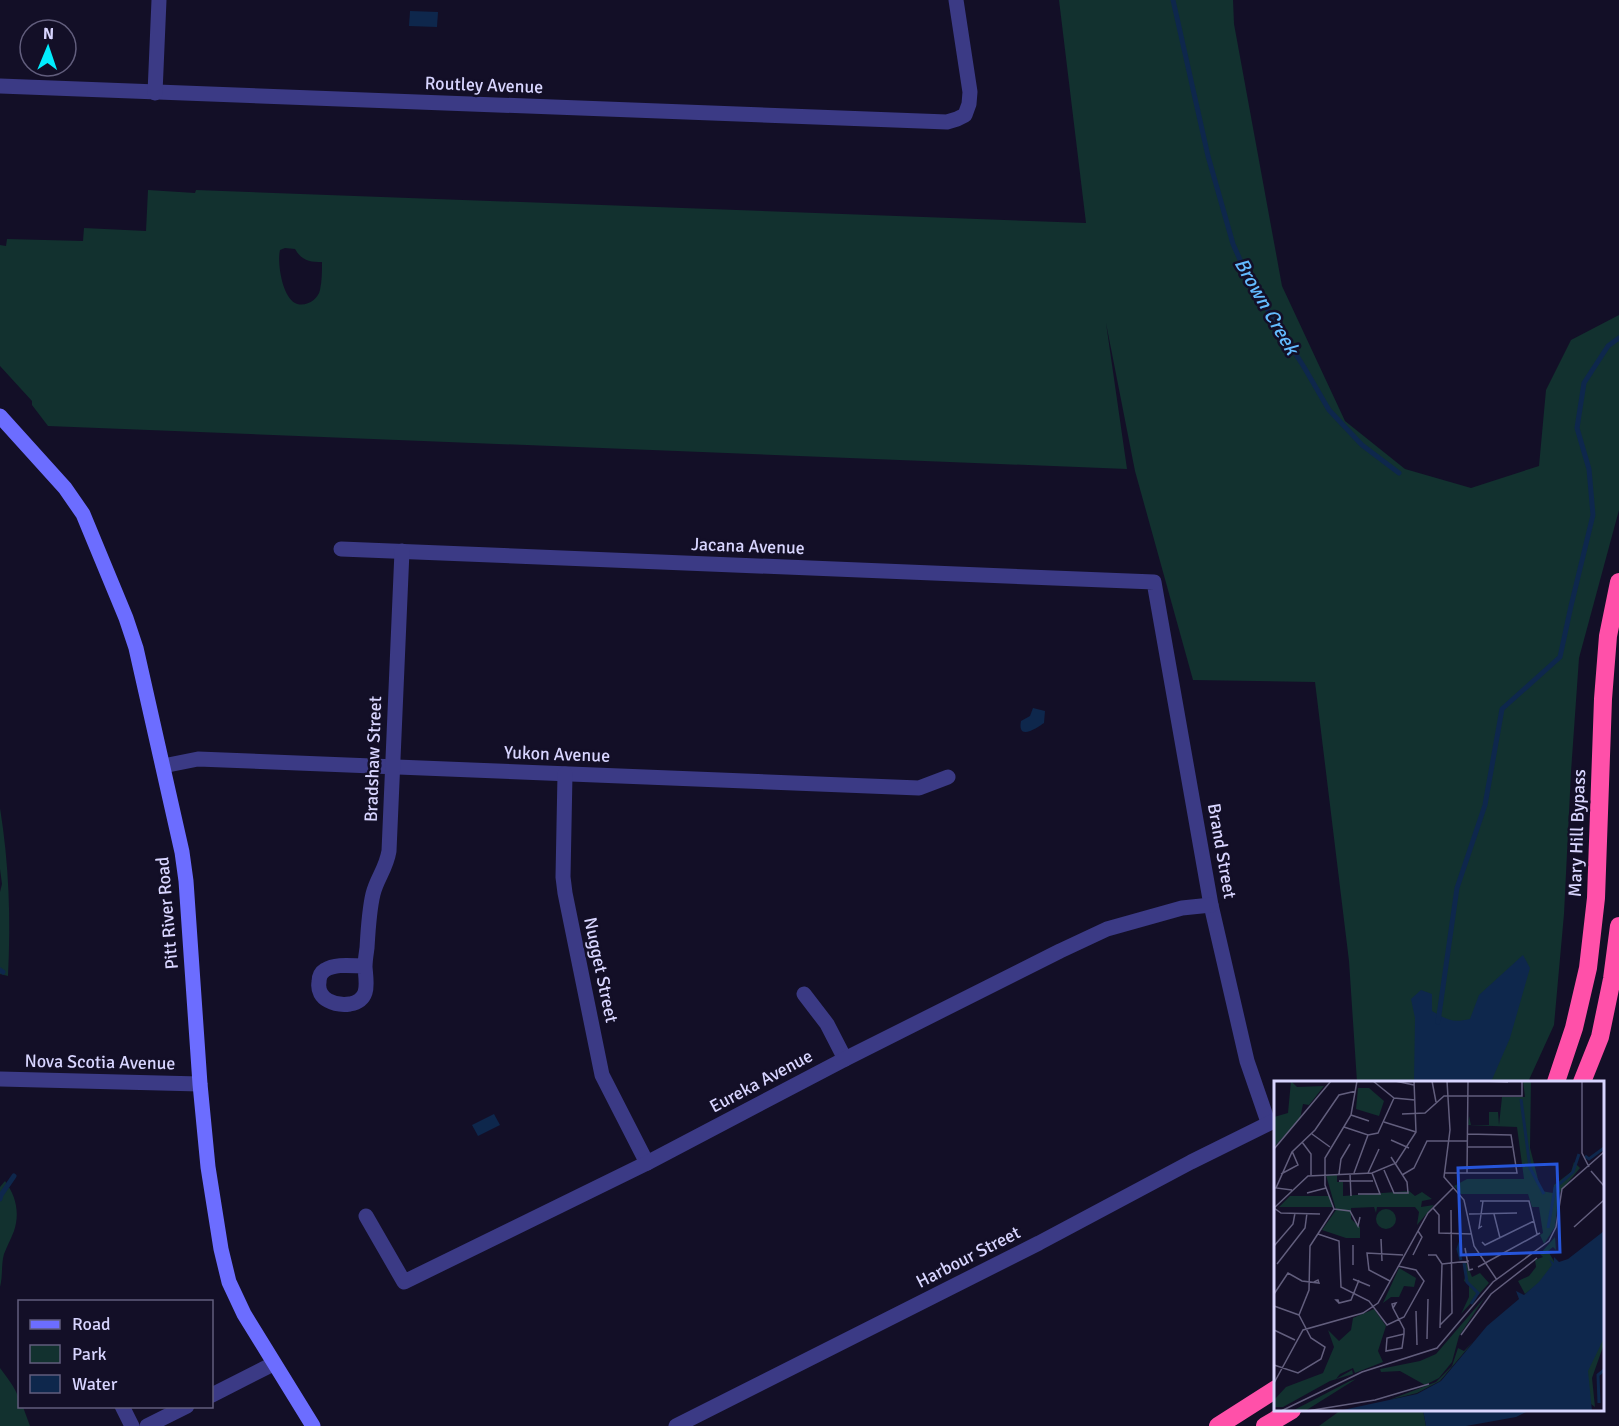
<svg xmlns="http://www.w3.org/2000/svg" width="1619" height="1426" viewBox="0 0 1619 1426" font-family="Signika,sans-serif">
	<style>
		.green { fill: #12312f; fill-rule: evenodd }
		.water { fill: #0e274c }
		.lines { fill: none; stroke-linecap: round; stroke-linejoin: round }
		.stream { stroke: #0e274c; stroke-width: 5 }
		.street { stroke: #3b3a85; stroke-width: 15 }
		.secondary { stroke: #6c6dff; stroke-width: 15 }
		.highway { stroke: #ff50a9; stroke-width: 18 }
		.labels { text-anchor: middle; stroke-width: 5; stroke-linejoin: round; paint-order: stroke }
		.street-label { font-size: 18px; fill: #d8d5ff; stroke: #130f27 }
		.water-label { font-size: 20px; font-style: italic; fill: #63bbff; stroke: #130f27 }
		.inset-river { fill: none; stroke: #0e274c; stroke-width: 3 }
		.inset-road { fill: none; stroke: #625e7d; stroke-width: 1.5 }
		.view { fill: #2655da; fill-opacity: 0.15; stroke: #2655da; stroke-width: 3 }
		.inset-edge { fill: none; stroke: #d8d5ff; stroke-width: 3 }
	</style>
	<rect width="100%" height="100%" fill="#130f27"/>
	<g class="green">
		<path d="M1059,0H1233L1234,24L1282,286L1345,421L1405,469L1471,488L1539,466L1546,390L1571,340L1619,315V510L1579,658L1571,772L1564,914L1554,1025L1528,1082H1357L1349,961L1315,682L1193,680L1135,471L1106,323L1127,469L48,426L32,405V401L0,366V245L6,246L7,239L83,241L84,228L146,231L148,190L195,193L196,190L1086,223ZM285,248L295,249C302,261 310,262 322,262C322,271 322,281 320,290C318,300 305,308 295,303C282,296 277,262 280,250Z"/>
		<path d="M0,808C9,864 11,919 8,976L0,974V892L2,884L0,869Z"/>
		<path d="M5,1181C16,1196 20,1213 14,1231C11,1239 7,1246 4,1254C1,1264 3,1276 0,1287V1187Z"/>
		<path d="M0,1368C8,1379 20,1393 20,1406L23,1407L30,1426H0Z"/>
		<path d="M1341,1410H1423L1426,1426H1319Z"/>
	</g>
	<g class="water">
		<path d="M410,11L438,12L437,27L409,26Z"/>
		<path d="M1033,708L1045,711L1044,723C1038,727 1017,742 1021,721L1030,716Z"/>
		<path d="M1523,955L1530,968L1510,1038L1491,1082H1414L1415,1018L1411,999L1421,990L1432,994V1011C1448,1020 1452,1023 1470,1019L1479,995Z"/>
		<path d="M494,1114L500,1125L478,1136L472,1125Z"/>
		<path d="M1423,1410H1526V1412L1516,1417L1466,1426H1426Z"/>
	</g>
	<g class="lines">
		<g class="stream">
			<path d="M1173,0L1208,156L1233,244L1250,282L1304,367L1329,410L1362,445L1399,473"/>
			<path d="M0,970L3,972"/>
			<path d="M1438,1022L1457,888L1485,805L1502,709L1560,657L1571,606L1593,515L1589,469L1577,428L1584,383L1608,346L1619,338"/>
			<path d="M0,1199L1,1195L14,1176"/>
		</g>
		<g class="street">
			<path d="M0,86L947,122L957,119L965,115L969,104L970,92L956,0"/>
			<path d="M155,93L159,0"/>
			<path d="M341,549L1154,582L1211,905L1247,1061L1268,1122"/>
			<path d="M163,766L198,759L919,788L948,777"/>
			<path d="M565,774L563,877L565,893L602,1075L647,1163"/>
			<path d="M365,966C353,966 336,963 325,970C320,973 319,977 319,982C316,1000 336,1006 350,1004C371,1000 366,982 365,967C365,961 366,955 367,948C368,931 369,911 373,894C377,878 386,869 389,851L402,551"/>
			<path d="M804,994L827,1024L845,1059"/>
			<path d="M0,1079L200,1084"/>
			<path d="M366,1216L404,1282L647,1163L845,1059L1060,951L1107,929L1182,908L1211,905"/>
			<path d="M212,1395L273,1364"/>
			<path d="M122,1406L132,1426"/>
			<path d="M147,1426L187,1406"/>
			<path d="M676,1426L1039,1243L1191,1162L1276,1120"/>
		</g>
		<path class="secondary" d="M0,416L65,488L83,514L126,618L136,648L182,852L186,881L200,1084L208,1167L221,1249L229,1282L244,1314L313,1426"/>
		<g class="highway">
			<path d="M1556,1082L1574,1028L1588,968L1596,898L1603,699L1608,636L1619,582"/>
			<path d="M1582,1082L1600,1037L1612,979L1619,926"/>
			<path d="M1218,1426L1276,1389"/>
			<path d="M1265,1426L1292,1410"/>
		</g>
	</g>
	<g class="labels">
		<g class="street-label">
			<text transform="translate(484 85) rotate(2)" y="6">Routley Avenue</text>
			<text transform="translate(748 546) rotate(2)" y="6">Jacana Avenue</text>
			<text transform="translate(557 754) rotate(2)" y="6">Yukon Avenue</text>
			<text transform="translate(373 759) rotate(-88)" y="6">Bradshaw Street</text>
			<text transform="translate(1577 833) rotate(-88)" y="6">Mary Hill Bypass</text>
			<text transform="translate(1222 851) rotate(80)" y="6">Brand Street</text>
			<text transform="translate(167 913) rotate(-95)" y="6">Pitt River Road</text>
			<text transform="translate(601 970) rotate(78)" y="6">Nugget Street</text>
			<text transform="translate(100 1062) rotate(1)" y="6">Nova Scotia Avenue</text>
			<text transform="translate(761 1081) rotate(-28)" y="6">Eureka Avenue</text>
			<text transform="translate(968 1257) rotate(-27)" y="6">Harbour Street</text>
		</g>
		<g class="water-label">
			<text transform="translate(1267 306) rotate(60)" y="7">Brown Creek</text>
		</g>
	</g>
	<g transform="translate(1274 1081)">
		<rect width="330" height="330" fill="#130f27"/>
		<path d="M17,0L23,6L50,5L35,24L29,23L26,38L0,66V36L14,32ZM249,0H257L256,67L267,110L279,112L280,104L297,91L300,81L306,87L285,112L281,146L270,163L266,154L269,152L265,126H258L254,113H187L180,105L193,98H250L243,46L194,44L195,35L197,44H215V31H224L225,44L228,16H251ZM84,7H95L110,20L105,35L82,28ZM52,94H63V101H69V115L135,110L141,115L148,111L158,118L148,120L147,126L160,124L143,144L145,131L141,126H103L102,132L100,126L77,127V138L86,146V157H72L48,149L62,129ZM16,115H55L59,126H5ZM102 138a10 10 0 1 1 20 0a10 10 0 1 1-20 0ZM281,156L282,169L279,166L274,170L284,187L251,213L244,200L255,195L262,186L261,179L269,176L266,173ZM192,181L198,196L206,192L215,202L187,233L195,216V203L190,200L192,192L189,182ZM125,187L142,197L140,206L130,205L125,216H117L109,222ZM211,216L185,255L178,281L165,297L151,304L126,290L107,291L106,288L146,280L162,273ZM100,228L112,245L104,270L109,281L81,292L79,287L66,293L62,298L78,289L79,293L56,300L9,326H0V319L12,306L49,292L60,266L54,249L65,260L77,249L79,237ZM330,248V263L318,297L321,326L317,323L315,330L309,300ZM199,261L166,300L143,312L115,319L162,301L178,285L184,267L190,270ZM82,298L31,330H18L76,300Z" fill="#12312f"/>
		<path d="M330,150V257L314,290L318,330H64L143,313L167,300L213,245L245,218L242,210L250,214L265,201L278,184L275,178L280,182V176L285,181L294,178Z" fill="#0e274c"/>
		<path class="inset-river" d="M247,18L256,87L270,113M311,75L315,78L330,67M274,147L281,107L299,91L305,73M187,159L184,168L187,179M190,182L193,201L204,212L197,223M325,322L324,294L330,289"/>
		<path class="inset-road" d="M99,0L120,17L141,19M121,0L140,4M158,0L162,21M173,0L176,49L170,96L190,119L200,165L223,199M209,0L234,1M308,0V72L315,86M128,33L151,32L170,15H248V0M77,34L95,40M110,41L142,51M70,46L94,54L104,52L120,17M38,53L56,66M117,59L135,67M28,61L37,73V94M193,66H238M0,68L57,0M110,89L120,112H134L133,101L117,76M317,90L330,105M80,92L94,54M94,92L105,68M171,92H243L237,54L193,53M193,92L194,0M7,93L24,84L18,70M65,93L67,78L76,63M76,93L77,115M128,94L140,87L153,60H193M65,100H99M18,109L2,107L18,71L41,49L65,14L82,10M33,112L52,107M84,113H106L98,92M206,120H255L263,153M0,127L34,95L98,92L122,82L142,51L140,0M0,127L7,132L46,133M159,127L165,134V152L198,153M60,128L51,104V77L77,34L83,0M60,128L76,130L84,145L86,136M195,133L243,132M220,133L226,157M208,145L205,147L209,120M300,146L330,119M44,153L65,160L67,206L95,220L113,244L130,236L150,200L142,189L124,185M107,158L108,180M208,161L211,164L260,140M0,165L19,143L21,132M191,167L195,189L199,188M139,174L148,156L144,150M154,174H162L168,183M3,183L31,147L33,132M168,183L195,180M79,184V164M204,186L266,152M79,198L96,205M116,200L95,189L93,172L129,174M0,213L14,192L28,200L45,202L44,199L40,201M65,222L62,219H64L65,222L77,219L85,199M0,225L25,234M119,227L118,223L122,222L119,227L130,248V253L128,267L112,270L113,257L130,253M142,230L143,264M166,244L178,232L177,129M166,247L168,183M0,249L21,259M187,254L217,213L263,177M153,258L154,218M0,284L24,292L47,278L51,266L37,257L25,234L35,209L36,165L60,128M0,302L29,249L89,232L104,222L154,132L179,107M7,330L88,291L163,267L219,201L275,160L282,146L288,108L330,71M33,330L101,319L155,303"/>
		<path class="view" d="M283,83L286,171L187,174L184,87Z"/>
		<rect width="330" height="330" class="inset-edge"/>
	</g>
	<rect x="18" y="1300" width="195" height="108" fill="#130f27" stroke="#625e7d" stroke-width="1.5"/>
	<rect x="30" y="1320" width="30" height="9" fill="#6c6dff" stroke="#625e7d" stroke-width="1.5"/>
	<text x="72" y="1330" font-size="18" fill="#d8d5ff">Road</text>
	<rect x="30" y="1345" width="30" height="18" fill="#12312f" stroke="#625e7d" stroke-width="1.5"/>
	<text x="72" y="1360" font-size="18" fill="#d8d5ff">Park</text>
	<rect x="30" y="1375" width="30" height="18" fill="#0e274c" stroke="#625e7d" stroke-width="1.5"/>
	<text x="72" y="1390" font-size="18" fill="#d8d5ff">Water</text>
	<g transform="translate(48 48) rotate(2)"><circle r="28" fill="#130f27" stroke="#625e7d" stroke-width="1.5"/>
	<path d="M0-4.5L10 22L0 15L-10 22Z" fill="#01edfe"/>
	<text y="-9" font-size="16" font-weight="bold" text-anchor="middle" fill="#d8d5ff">N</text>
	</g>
</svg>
